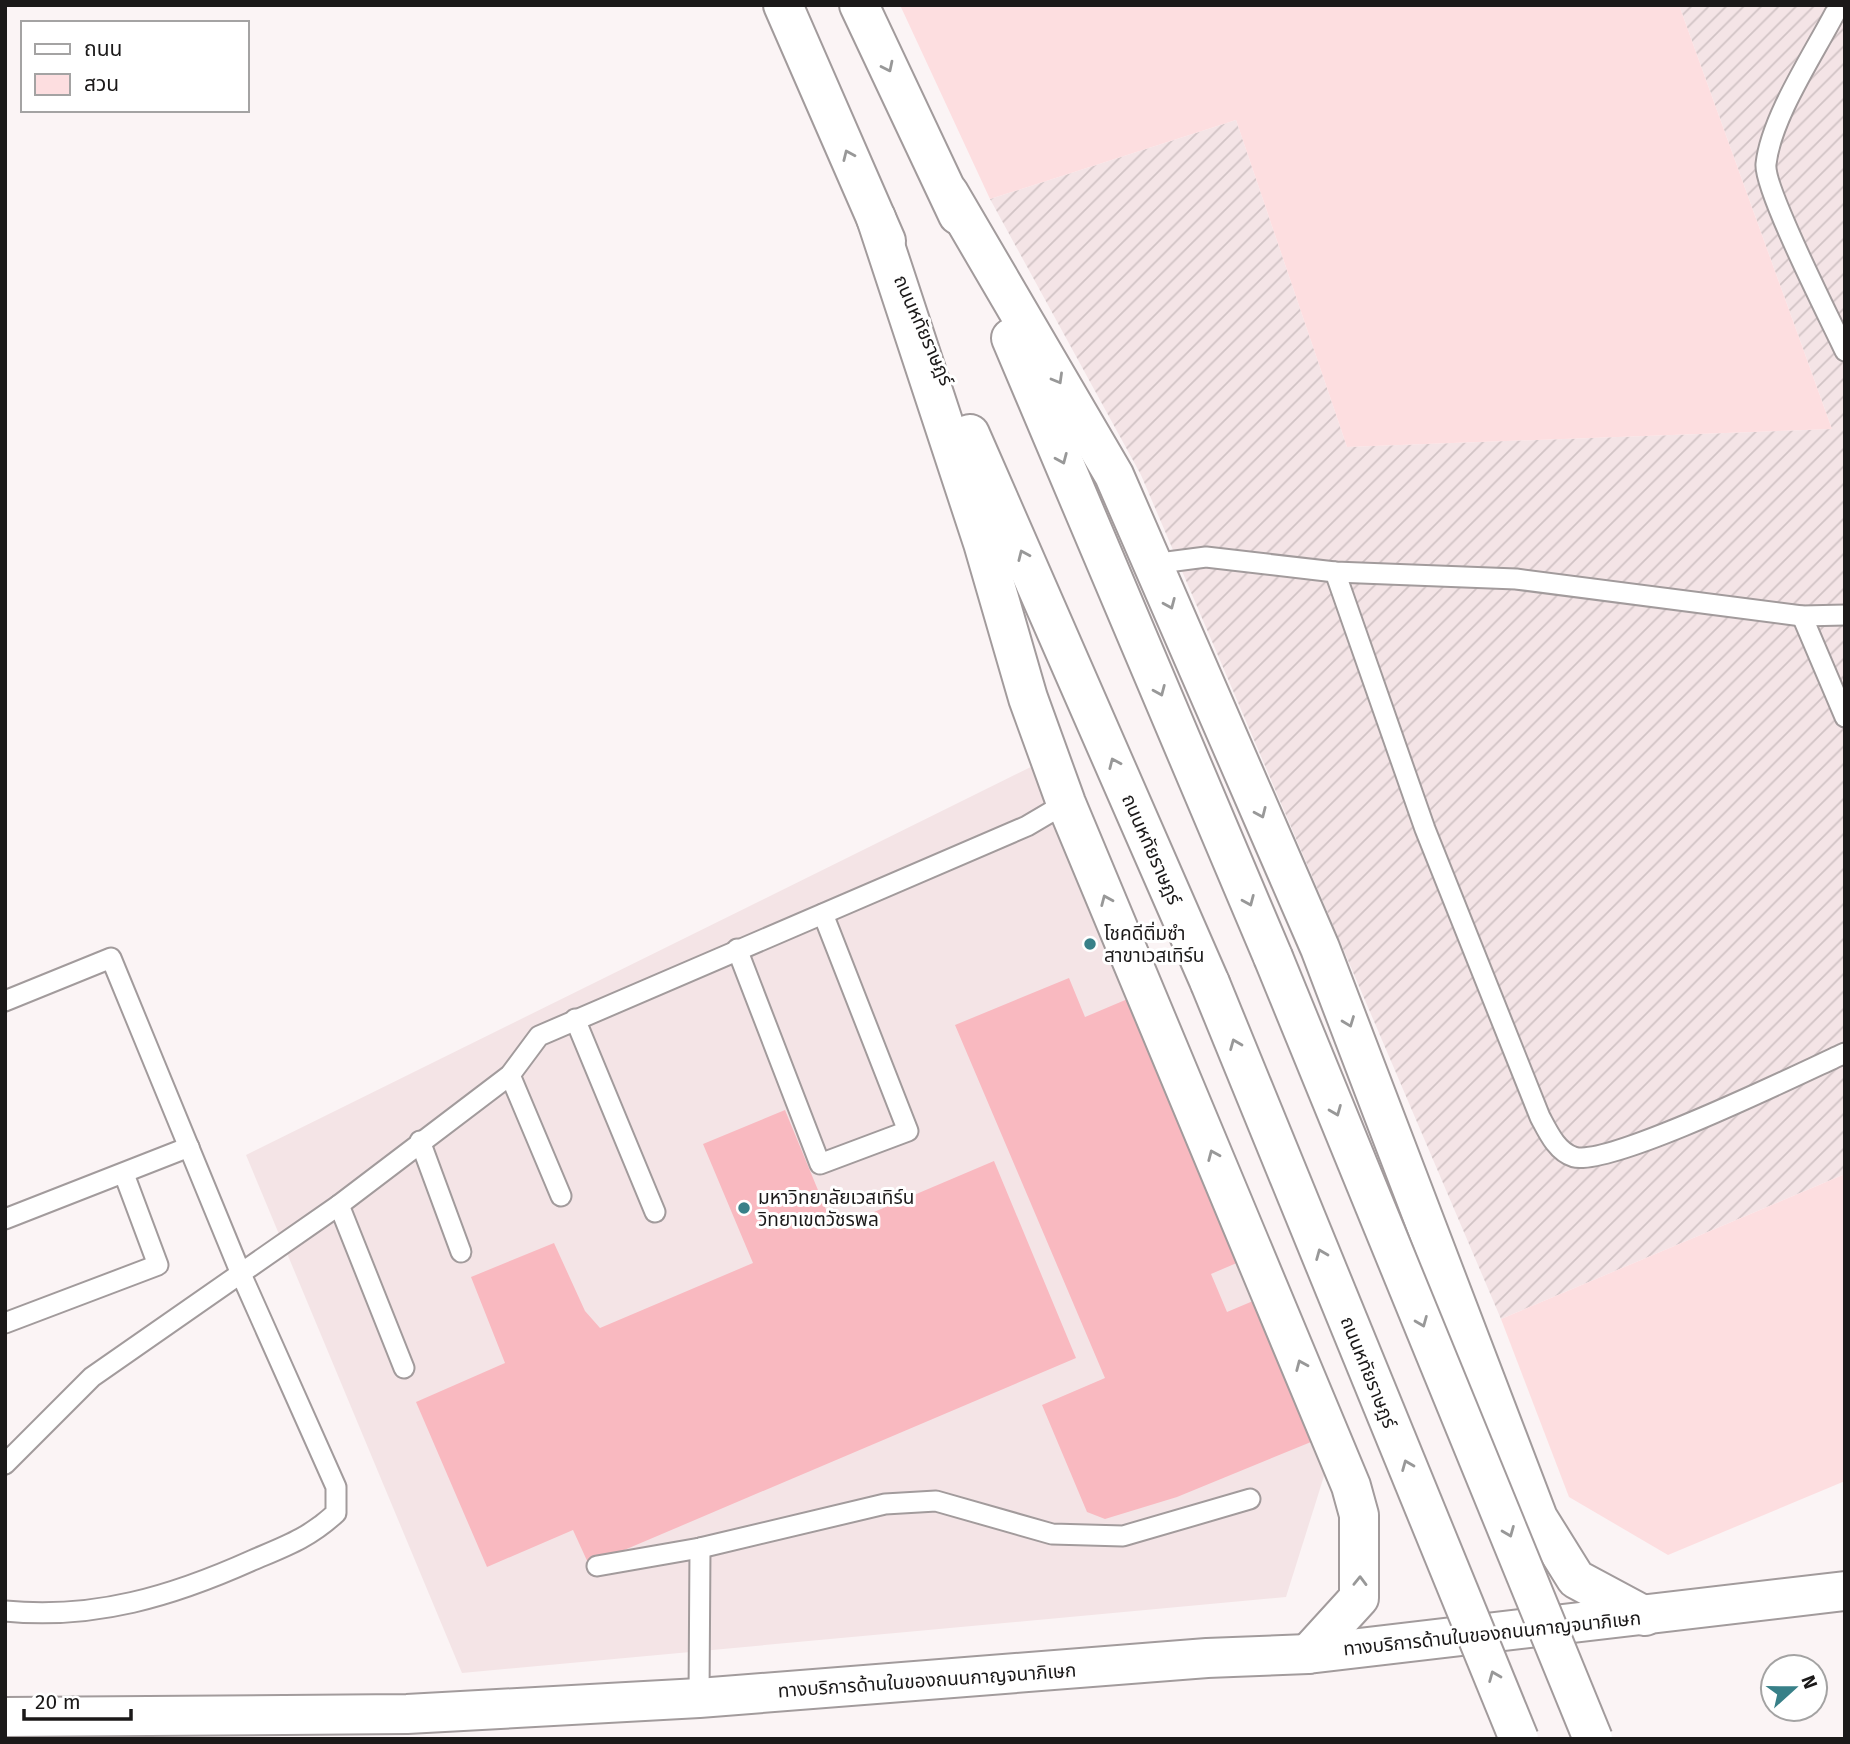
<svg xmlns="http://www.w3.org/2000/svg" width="1850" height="1744" viewBox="0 0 1850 1744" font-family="'Fira Sans','Noto Sans Thai',sans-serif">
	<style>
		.built { fill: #f4e4e6 }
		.industrial { fill: url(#industrial-furrows) }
		.green { fill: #fddee0 }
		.building { fill: #f9b9c0 }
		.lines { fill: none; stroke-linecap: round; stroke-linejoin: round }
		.service-casing { stroke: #a29b9c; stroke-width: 23 }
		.secondary-casing { stroke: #a29b9c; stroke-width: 42 }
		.service { stroke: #fff; stroke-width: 19 }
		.secondary { stroke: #fff; stroke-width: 38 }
		.secondary-bridge-casing { stroke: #a29b9c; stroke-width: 42; stroke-linecap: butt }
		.secondary-bridge { stroke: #fff; stroke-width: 38 }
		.oneway { stroke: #989898 }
		.poi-dot { fill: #388088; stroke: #fff; stroke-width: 2.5 }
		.labels { text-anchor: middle; stroke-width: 6; stroke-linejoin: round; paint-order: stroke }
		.street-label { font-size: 19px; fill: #1b1919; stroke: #fff }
		.poi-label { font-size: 19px; fill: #1b1919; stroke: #fff; text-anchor: start }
	</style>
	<defs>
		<pattern id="industrial-furrows" width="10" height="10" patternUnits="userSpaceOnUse" patternTransform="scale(1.75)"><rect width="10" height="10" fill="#f4e4e6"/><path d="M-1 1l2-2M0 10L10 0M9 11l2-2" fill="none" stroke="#d1c3c5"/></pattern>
	</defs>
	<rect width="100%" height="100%" fill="#fbf4f5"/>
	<path class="built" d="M1041,762L1330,1457L1286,1597L462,1673L246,1155Z"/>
	<path class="industrial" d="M1679,5H1845V1174L1501,1319L1141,475L990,199L1236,120L1347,447L1832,429Z"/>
	<g class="green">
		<path d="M900,5H1679L1832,429L1347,447L1236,120L990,199Z"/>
		<path d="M1845,1174V1481L1668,1555L1569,1497L1501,1319Z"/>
	</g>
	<g class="building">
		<path d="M1069,978L1085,1017L1130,998L1239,1262L1211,1274L1227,1312L1253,1301L1311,1442L1177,1497L1105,1519L1087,1512L1042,1405L1105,1378L955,1025Z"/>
		<path d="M785,1110L834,1229L994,1161L1076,1358L589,1565L573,1530L487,1567L416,1402L505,1363L471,1277L554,1243L585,1311L600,1328L753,1263L703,1144Z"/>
	</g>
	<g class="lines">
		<g class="service-casing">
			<g id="service">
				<path d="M1835,13C1813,55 1771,118 1766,164C1763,188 1831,321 1845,351"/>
				<path d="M1152,564L1206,557L1335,572L1516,579L1802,616L1845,615"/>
				<path d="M1335,572L1425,829L1540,1117C1548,1132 1557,1152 1574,1157C1610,1167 1801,1073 1845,1053"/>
				<path d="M1802,616L1845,717"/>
				<path d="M737,949L820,1164L908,1131L823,914"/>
				<path d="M5,1001L111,958L241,1274L336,1487V1513C309,1538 286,1546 253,1560C173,1596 94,1620 5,1611"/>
				<path d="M575,1019L655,1212"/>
				<path d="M510,1075L561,1196"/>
				<path d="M420,1141L461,1252"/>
				<path d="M339,1205L404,1368"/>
				<path d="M5,1219L189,1147"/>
				<path d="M5,1323L158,1265L124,1174"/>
				<path d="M5,1464L92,1377L339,1205L510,1075L539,1036L1027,826L1066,803"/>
				<path d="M597,1566L700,1548L885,1504L936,1501L1052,1534L1123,1536L1250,1499"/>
				<path d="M699,1698L700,1548"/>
			</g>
		</g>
		<g class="secondary-casing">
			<g id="secondary">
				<path d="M783,5L886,241"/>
				<path d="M859,5L958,215"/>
				<path d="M949,193L1114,475L1320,948L1538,1518L1576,1579L1645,1616"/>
				<path d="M876,218L983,543L1028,698L1066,803L1351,1486L1359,1515V1598L1308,1654"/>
				<path d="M1011,338L1273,957"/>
				<path d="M970,434L1210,983"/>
				<path d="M5,1717L407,1714L699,1698L1207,1658L1308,1654L1845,1591"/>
			</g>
		</g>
		<use href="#service" class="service"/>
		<use href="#secondary" class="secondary"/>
		<g class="secondary-bridge-casing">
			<g id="secondary-bridge">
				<path d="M1273,957L1593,1739"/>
				<path d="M1210,983L1519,1739"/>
			</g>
		</g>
		<use href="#secondary-bridge" class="secondary-bridge"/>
	</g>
	<defs><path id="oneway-chevron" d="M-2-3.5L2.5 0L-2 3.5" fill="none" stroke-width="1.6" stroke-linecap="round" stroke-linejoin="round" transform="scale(1.75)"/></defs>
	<g class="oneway">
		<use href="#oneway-chevron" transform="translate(888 67) rotate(64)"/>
		<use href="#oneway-chevron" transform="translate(848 155) rotate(-114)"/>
		<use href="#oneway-chevron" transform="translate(1058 379) rotate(60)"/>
		<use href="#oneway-chevron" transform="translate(1062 459) rotate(67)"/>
		<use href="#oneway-chevron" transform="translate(1023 555) rotate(-114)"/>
		<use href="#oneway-chevron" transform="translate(1170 604) rotate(67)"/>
		<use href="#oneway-chevron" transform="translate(1160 691) rotate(67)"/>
		<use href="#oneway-chevron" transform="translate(1114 763) rotate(-114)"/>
		<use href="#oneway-chevron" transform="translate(1261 813) rotate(66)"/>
		<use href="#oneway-chevron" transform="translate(1106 900) rotate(-113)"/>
		<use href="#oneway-chevron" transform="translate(1249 901) rotate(67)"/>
		<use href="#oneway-chevron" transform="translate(1349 1022) rotate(69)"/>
		<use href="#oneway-chevron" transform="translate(1235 1044) rotate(-112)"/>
		<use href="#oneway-chevron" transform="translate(1336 1111) rotate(68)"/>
		<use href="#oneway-chevron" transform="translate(1213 1155) rotate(-113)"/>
		<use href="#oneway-chevron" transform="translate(1321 1254) rotate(-112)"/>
		<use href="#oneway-chevron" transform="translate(1422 1322) rotate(68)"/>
		<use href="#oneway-chevron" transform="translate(1301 1365) rotate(-113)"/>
		<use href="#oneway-chevron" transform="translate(1407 1465) rotate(-112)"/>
		<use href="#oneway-chevron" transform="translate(1509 1532) rotate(68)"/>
		<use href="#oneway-chevron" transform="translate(1360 1581) rotate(-89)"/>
		<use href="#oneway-chevron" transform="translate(1494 1676) rotate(-112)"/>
	</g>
	<g class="poi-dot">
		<circle cx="1090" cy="944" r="7"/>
		<circle cx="744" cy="1208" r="7"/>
	</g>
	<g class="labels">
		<g class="street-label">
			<text transform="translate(924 330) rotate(66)" y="7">ถนนหทัยราษฎร์</text>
			<text transform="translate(1152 849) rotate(66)" y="7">ถนนหทัยราษฎร์</text>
			<text transform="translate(1369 1372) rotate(68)" y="7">ถนนหทัยราษฎร์</text>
			<text transform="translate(1492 1633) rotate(-6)" y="7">ทางบริการด้านในของถนนกาญจนาภิเษก</text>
			<text transform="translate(927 1680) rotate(-4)" y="7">ทางบริการด้านในของถนนกาญจนาภิเษก</text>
		</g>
		<g class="poi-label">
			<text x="1104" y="940">โชคดีติ่มซำ<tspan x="1104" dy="22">สาขาเวสเทิร์น</tspan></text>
			<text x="758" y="1204">มหาวิทยาลัยเวสเทิร์น<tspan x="758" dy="22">วิทยาเขตวัชรพล</tspan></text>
		</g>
	</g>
	<rect width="1850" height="1744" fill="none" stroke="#1b1919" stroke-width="14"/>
	<rect x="21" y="21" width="228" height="91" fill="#ffffff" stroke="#a4a3a3" stroke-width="2"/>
	<rect x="35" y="44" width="35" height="10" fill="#ffffff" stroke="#a4a3a3" stroke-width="2"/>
	<text x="84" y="56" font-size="21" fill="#1b1919">ถนน</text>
	<rect x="35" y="74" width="35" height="21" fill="#fddee0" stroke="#a4a3a3" stroke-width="2"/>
	<text x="84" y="91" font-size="21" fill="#1b1919">สวน</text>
	<g transform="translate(1794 1688) rotate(69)"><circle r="33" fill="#ffffff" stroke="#a4a3a3" stroke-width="2"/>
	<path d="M0-5L12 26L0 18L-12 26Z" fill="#388088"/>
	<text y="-10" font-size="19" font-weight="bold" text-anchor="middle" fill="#1b1919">N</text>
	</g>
	<path d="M24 1709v10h107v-10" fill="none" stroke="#1b1919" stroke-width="3.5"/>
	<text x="35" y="1709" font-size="21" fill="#1b1919" stroke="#ffffff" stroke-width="5" paint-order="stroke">20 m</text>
</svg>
